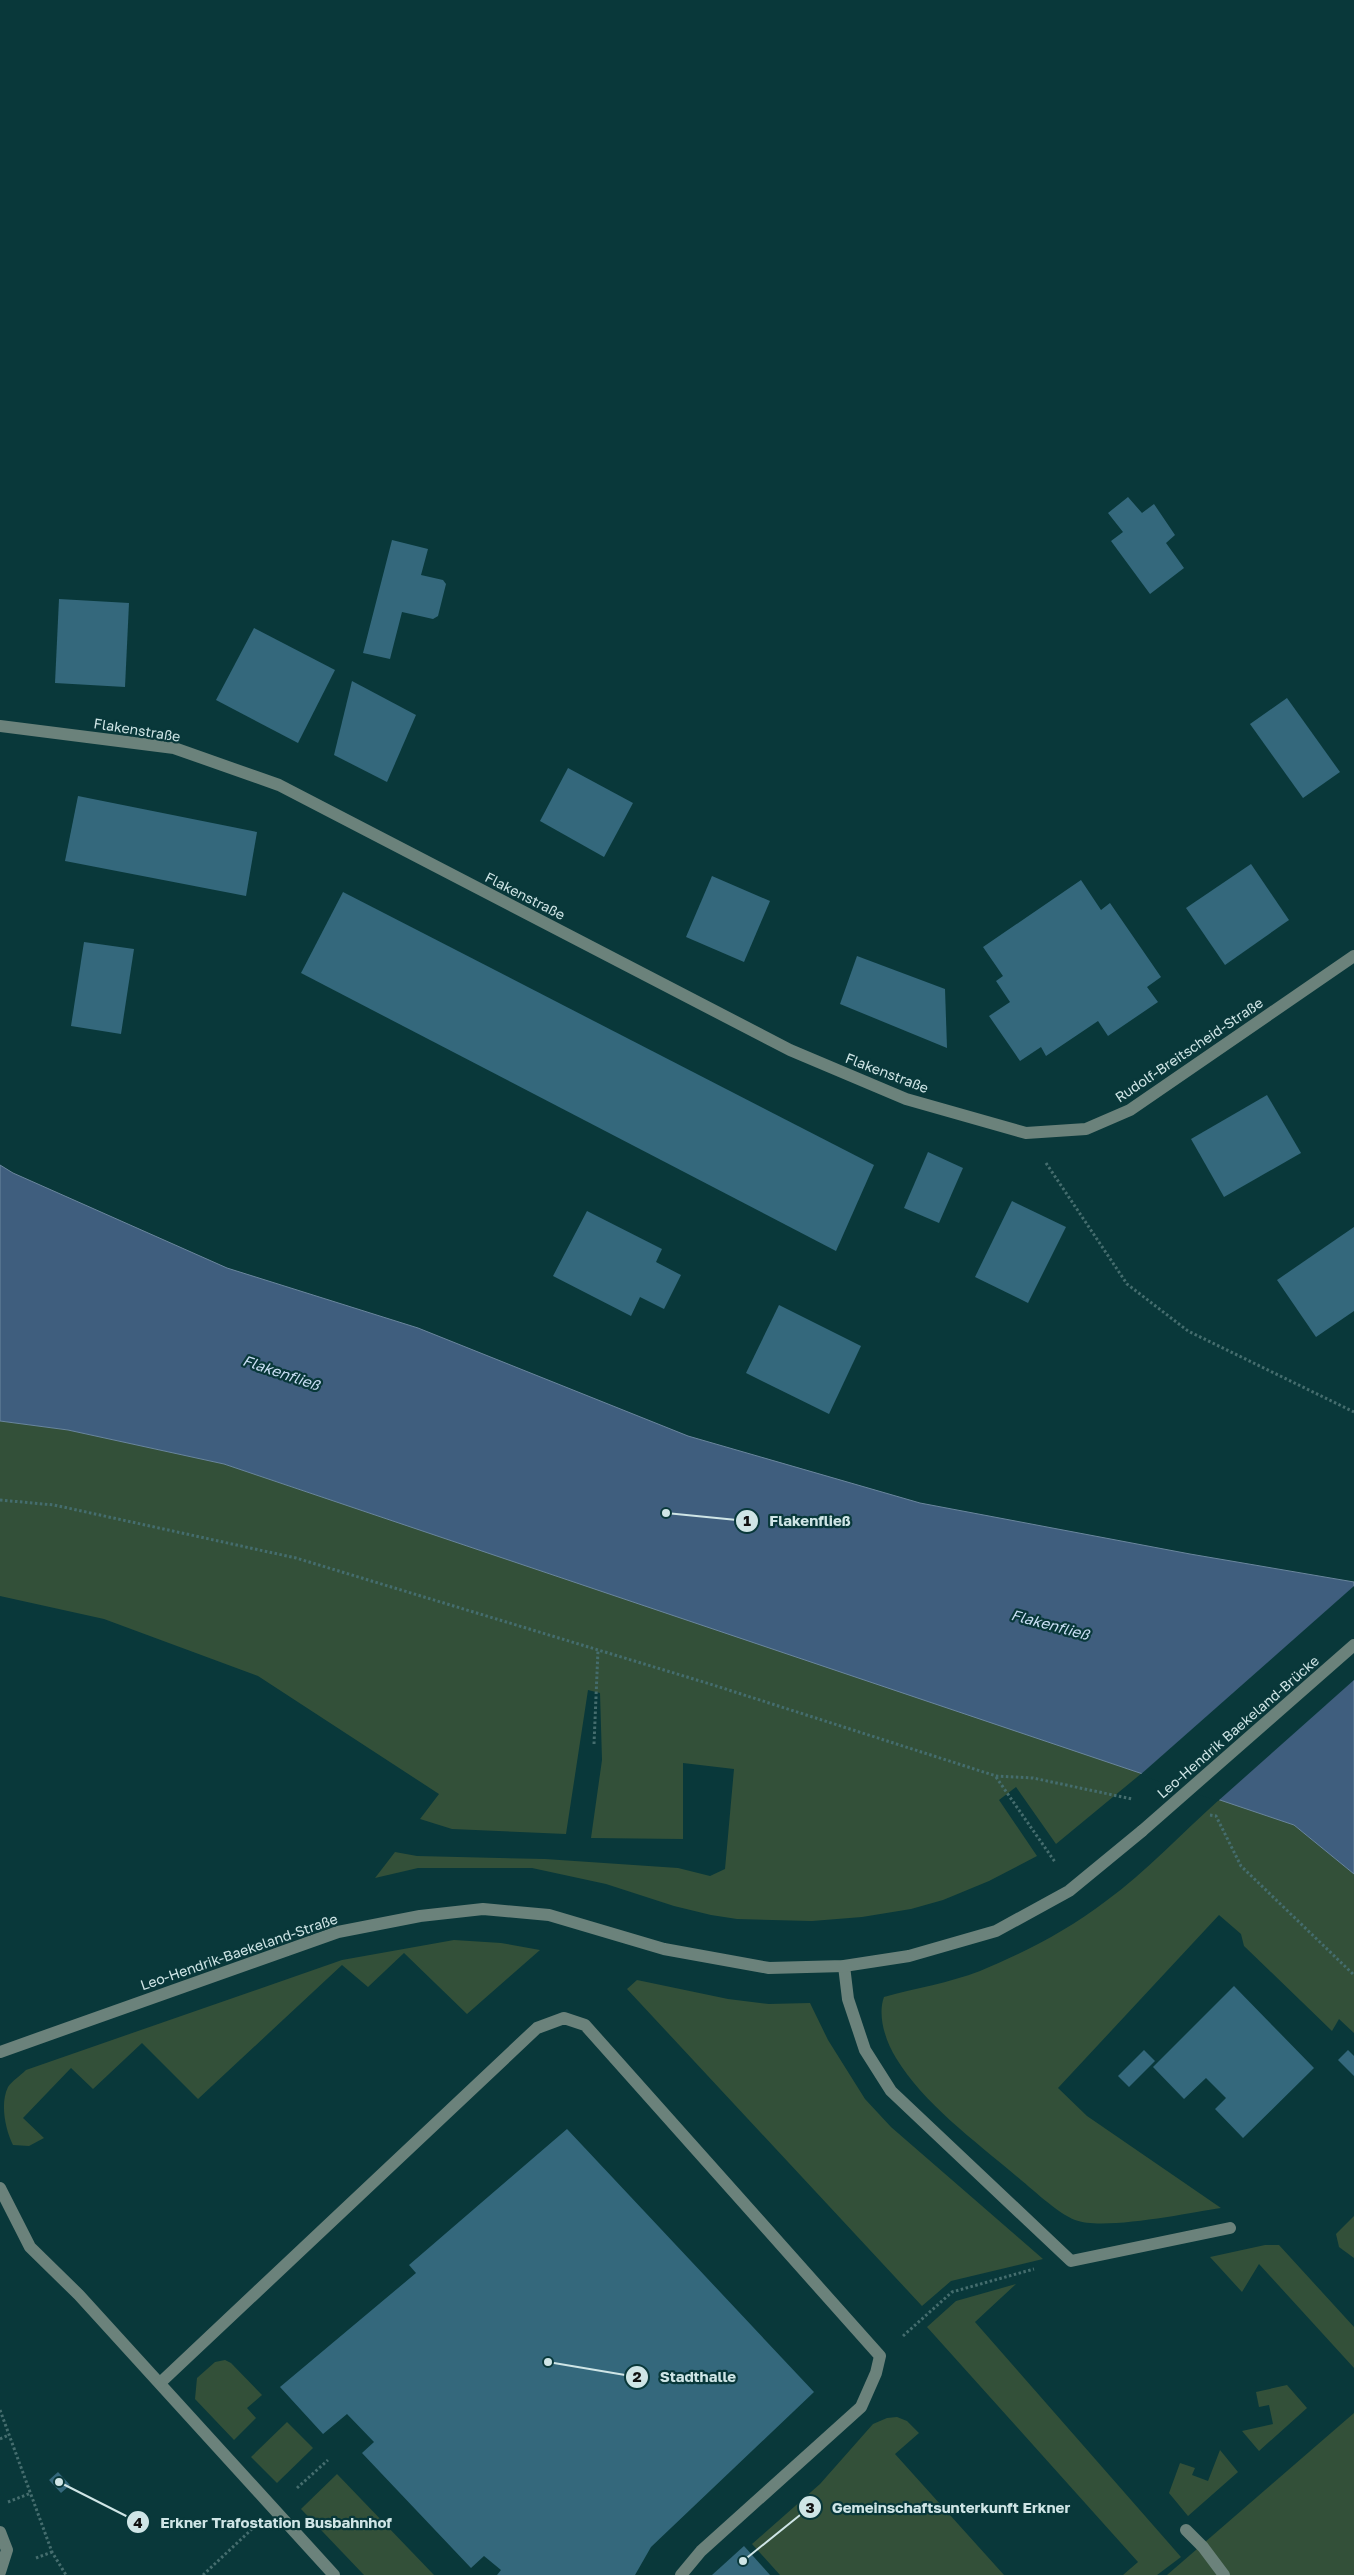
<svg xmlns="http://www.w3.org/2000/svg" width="1354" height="2575" viewBox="0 0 1354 2575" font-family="'Golos Text',sans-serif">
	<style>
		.green { fill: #335039 }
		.water { fill: #3f5e7e; stroke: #6a869d }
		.pier { fill: #09383a }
		.building { fill: #34687c }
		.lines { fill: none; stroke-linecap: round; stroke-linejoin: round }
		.path { stroke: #456d6e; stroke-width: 3; stroke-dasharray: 2.5 2.5; stroke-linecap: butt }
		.minor { stroke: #6b827b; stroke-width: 12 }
		.minor-bridge { stroke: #6b827b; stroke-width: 12 }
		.labels { text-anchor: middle; stroke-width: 4.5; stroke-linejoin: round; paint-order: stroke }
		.street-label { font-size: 14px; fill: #cfe5e6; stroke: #09383a }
		.water-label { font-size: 15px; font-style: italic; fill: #c9def4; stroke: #09383a }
		.leader { fill: none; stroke: #cfe5e6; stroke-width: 2 }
		.callout-dot { fill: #cfe5e6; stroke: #09383a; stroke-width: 2 }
		.mark-label { font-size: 15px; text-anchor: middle; font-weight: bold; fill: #111 }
		.callout-label { font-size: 15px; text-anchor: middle; font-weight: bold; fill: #cfe5e6; stroke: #09383a; stroke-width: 4.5; stroke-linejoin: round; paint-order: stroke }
	</style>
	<rect width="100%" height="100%" fill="#09383a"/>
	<g class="green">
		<path d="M0,1421L68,1430L224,1464L1142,1773L1056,1844L1016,1787L999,1800L1037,1856L989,1881L943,1900L911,1909L862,1917L812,1921L737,1919L711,1915L674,1906L606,1884L532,1868H418L375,1878L395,1852L417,1856L545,1859L678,1868L710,1876L725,1869L734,1769L683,1763V1839L591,1838L602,1760L600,1693L588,1690L566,1834L452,1829L420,1819L439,1794L258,1676L104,1619L0,1596Z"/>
		<path d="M1220,1799L1294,1825L1354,1874V2033L1339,2019L1332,2031L1244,1946L1241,1934L1219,1915L1058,2088L1087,2116L1221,2208C1188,2213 1103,2231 1075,2220C1057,2213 1030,2187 1015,2175C975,2141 923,2103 896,2058C886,2042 877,2016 884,1997C916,1988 949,1983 980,1971C1024,1953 1068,1930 1106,1901C1147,1871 1182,1833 1220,1799Z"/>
		<path d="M454,1940L501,1943L540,1950L467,2014L404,1953L368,1987L342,1965L198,2099L142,2043L93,2089L71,2068L23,2118L44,2138L29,2146L13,2145C5,2129 0,2103 8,2087C12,2081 20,2076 26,2070L342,1960Z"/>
		<path d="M637,1980L728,1999L769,2004L810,2003L828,2040L865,2099L891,2127L1043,2259L951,2281L922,2306L627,1989Z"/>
		<path d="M1354,2216V2258L1339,2247L1336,2234Z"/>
		<path d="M1265,2245H1279L1354,2327V2368L1259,2264L1242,2292L1210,2257Z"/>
		<path d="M1016,2284L975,2322L1181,2557L1157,2575H1123L1138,2562L927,2327L956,2301Z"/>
		<path d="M225,2360L231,2363L262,2395L247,2408L256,2418L234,2440L195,2399L197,2378L215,2362Z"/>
		<path d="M1287,2385L1307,2408L1259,2451L1242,2431L1273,2424L1269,2405L1259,2407L1256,2392Z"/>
		<path d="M1354,2413V2575H1167Z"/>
		<path d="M897,2417L907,2421L919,2433L895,2454L1004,2575H780L752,2544L820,2484L873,2424L887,2418Z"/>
		<path d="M287,2422L313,2448L277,2483L251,2457Z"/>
		<path d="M1220,2450L1238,2472L1188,2516L1169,2493L1180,2463L1195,2468L1192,2475L1208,2481Z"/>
		<path d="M337,2474L434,2575H364L301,2509Z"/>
	</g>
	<path class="water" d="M0,1165L13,1173L227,1268L418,1328L688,1436L920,1503L1190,1554L1354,1582V1874L1294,1825L224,1464L68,1430L0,1421Z"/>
	<path class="pier" d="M1354,1586V1680L1218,1801L1140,1775Z"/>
	<g class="building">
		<path d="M1128,497L1142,513L1154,504L1175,535L1166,543L1184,568L1150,594L1111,541L1123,532L1108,513Z"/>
		<path d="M392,540L428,549L421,575L443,580L446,584L438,616L433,619L402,612L390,659L363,653Z"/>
		<path d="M59,599L129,603L125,687L55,683Z"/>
		<path d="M254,628L335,670L298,743L216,700Z"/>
		<path d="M352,681L416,715L387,782L334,755Z"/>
		<path d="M1287,698L1340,772L1303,798L1250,724Z"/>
		<path d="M568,768L633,803L604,857L540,821Z"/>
		<path d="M78,796L257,832L246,896L65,861Z"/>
		<path d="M1251,864L1289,920L1225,965L1186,908Z"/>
		<path d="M712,876L770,901L744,962L686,937Z"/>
		<path d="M1081,880L1101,910L1110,903L1161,977L1147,987L1158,1002L1108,1036L1098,1021L1046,1056L1041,1047L1020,1061L989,1016L1010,1002L996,981L1003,976L983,947Z"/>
		<path d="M343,892L874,1165L836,1251L301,973Z"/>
		<path d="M84,942L134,949L121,1034L71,1026Z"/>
		<path d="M857,956L945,989L947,1048L840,1004Z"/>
		<path d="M1267,1095L1301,1153L1224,1197L1191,1139Z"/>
		<path d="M928,1152L963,1168L939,1223L904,1208Z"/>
		<path d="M1012,1201L1066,1227L1028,1303L975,1277Z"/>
		<path d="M587,1211L662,1249L656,1262L681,1275L664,1309L640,1297L631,1316L553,1276Z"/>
		<path d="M1354,1227V1311L1316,1337L1277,1280Z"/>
		<path d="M779,1305L861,1346L829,1414L746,1373Z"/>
		<path d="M1234,1986L1314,2068L1243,2138L1215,2109L1226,2098L1206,2078L1184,2099L1153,2067Z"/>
		<path d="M1144,2050L1155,2061L1129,2087L1118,2076Z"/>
		<path d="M1348,2050L1354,2056V2076L1338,2060Z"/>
		<path d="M567,2129L814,2392L651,2547L635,2575H497L501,2570L484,2556L471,2568L362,2453L374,2442L347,2414L323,2434L280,2387L416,2273L409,2265Z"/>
		<path d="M58,2472L70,2485L61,2493L49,2480Z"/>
		<path d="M744,2546L770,2575H712Z"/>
	</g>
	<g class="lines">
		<g class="path">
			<path d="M1046,1163L1127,1284L1188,1331L1354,1412"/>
			<path d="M0,1500L54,1505L296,1558L710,1684L996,1776L1033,1778L1132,1799"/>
			<path d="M594,1744L598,1650"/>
			<path d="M996,1777L1055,1862"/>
			<path d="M1210,1815L1216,1816L1241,1866L1354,1975"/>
			<path d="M903,2336L952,2292L1034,2269"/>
			<path d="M0,2410L52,2552L66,2575"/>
			<path d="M0,2439L9,2435"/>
			<path d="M297,2488L328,2460"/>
			<path d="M8,2502L31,2493"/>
			<path d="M36,2558L52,2552"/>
			<path d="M203,2575L252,2529"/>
		</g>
		<g class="minor">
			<path d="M0,726L174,748L279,785L790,1050L906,1099L1026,1133L1086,1129L1130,1110L1354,956"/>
			<path d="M844,1966L848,1999L865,2050L891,2091L1071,2261L1230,2228"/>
			<path d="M0,2052L338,1932L420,1916L483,1909L549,1915L664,1949L769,1968L844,1966L909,1956L996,1931L1069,1891L1142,1831"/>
			<path d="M0,2188L30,2247L79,2295L334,2575"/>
			<path d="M160,2383L537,2028L564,2018L585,2025L880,2356L876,2373L861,2407L701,2551L681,2575"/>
			<path d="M1186,2530L1203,2547L1224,2575"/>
			<path d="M0,2532L7,2550L0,2572"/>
		</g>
		<path class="minor-bridge" d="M1142,1831L1354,1645"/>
	</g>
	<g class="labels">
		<g class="street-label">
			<text transform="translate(137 730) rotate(9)" y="5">Flakenstraße</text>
			<text transform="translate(525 896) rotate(27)" y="5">Flakenstraße</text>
			<text transform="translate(1189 1050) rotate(-34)" y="5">Rudolf-Breitscheid-Straße</text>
			<text transform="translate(887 1073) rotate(21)" y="5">Flakenstraße</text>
			<text transform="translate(1238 1727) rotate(-41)" y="5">Leo-Hendrik Baekeland-Brücke</text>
			<text transform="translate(239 1952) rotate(-19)" y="5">Leo-Hendrik-Baekeland-Straße</text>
		</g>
		<g class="water-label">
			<text transform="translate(281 1373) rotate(19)" y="5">Flakenfließ</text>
			<text transform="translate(1050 1625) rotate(15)" y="5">Flakenfließ</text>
		</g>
	</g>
	<path class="leader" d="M666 1513L747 1521M548 2362L637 2377M743 2561L810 2507M59 2482L138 2522"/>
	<g class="callout-dot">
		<circle cx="666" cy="1513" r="5"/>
		<circle cx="548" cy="2362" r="5"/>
		<circle cx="743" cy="2561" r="5"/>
		<circle cx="59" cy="2482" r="5"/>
		<circle cx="747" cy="1521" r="12"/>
		<circle cx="637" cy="2377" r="12"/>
		<circle cx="810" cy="2507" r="12"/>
		<circle cx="138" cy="2522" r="12"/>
	</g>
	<g class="mark-label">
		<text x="747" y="1526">1</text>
		<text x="637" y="2382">2</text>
		<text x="810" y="2513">3</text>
		<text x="138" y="2528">4</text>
	</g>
	<g class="callout-label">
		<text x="810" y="1526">Flakenfließ</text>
		<text x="698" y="2382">Stadthalle</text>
		<text x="951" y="2513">Gemeinschaftsunterkunft Erkner</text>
		<text x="276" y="2528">Erkner Trafostation Busbahnhof</text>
	</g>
</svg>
